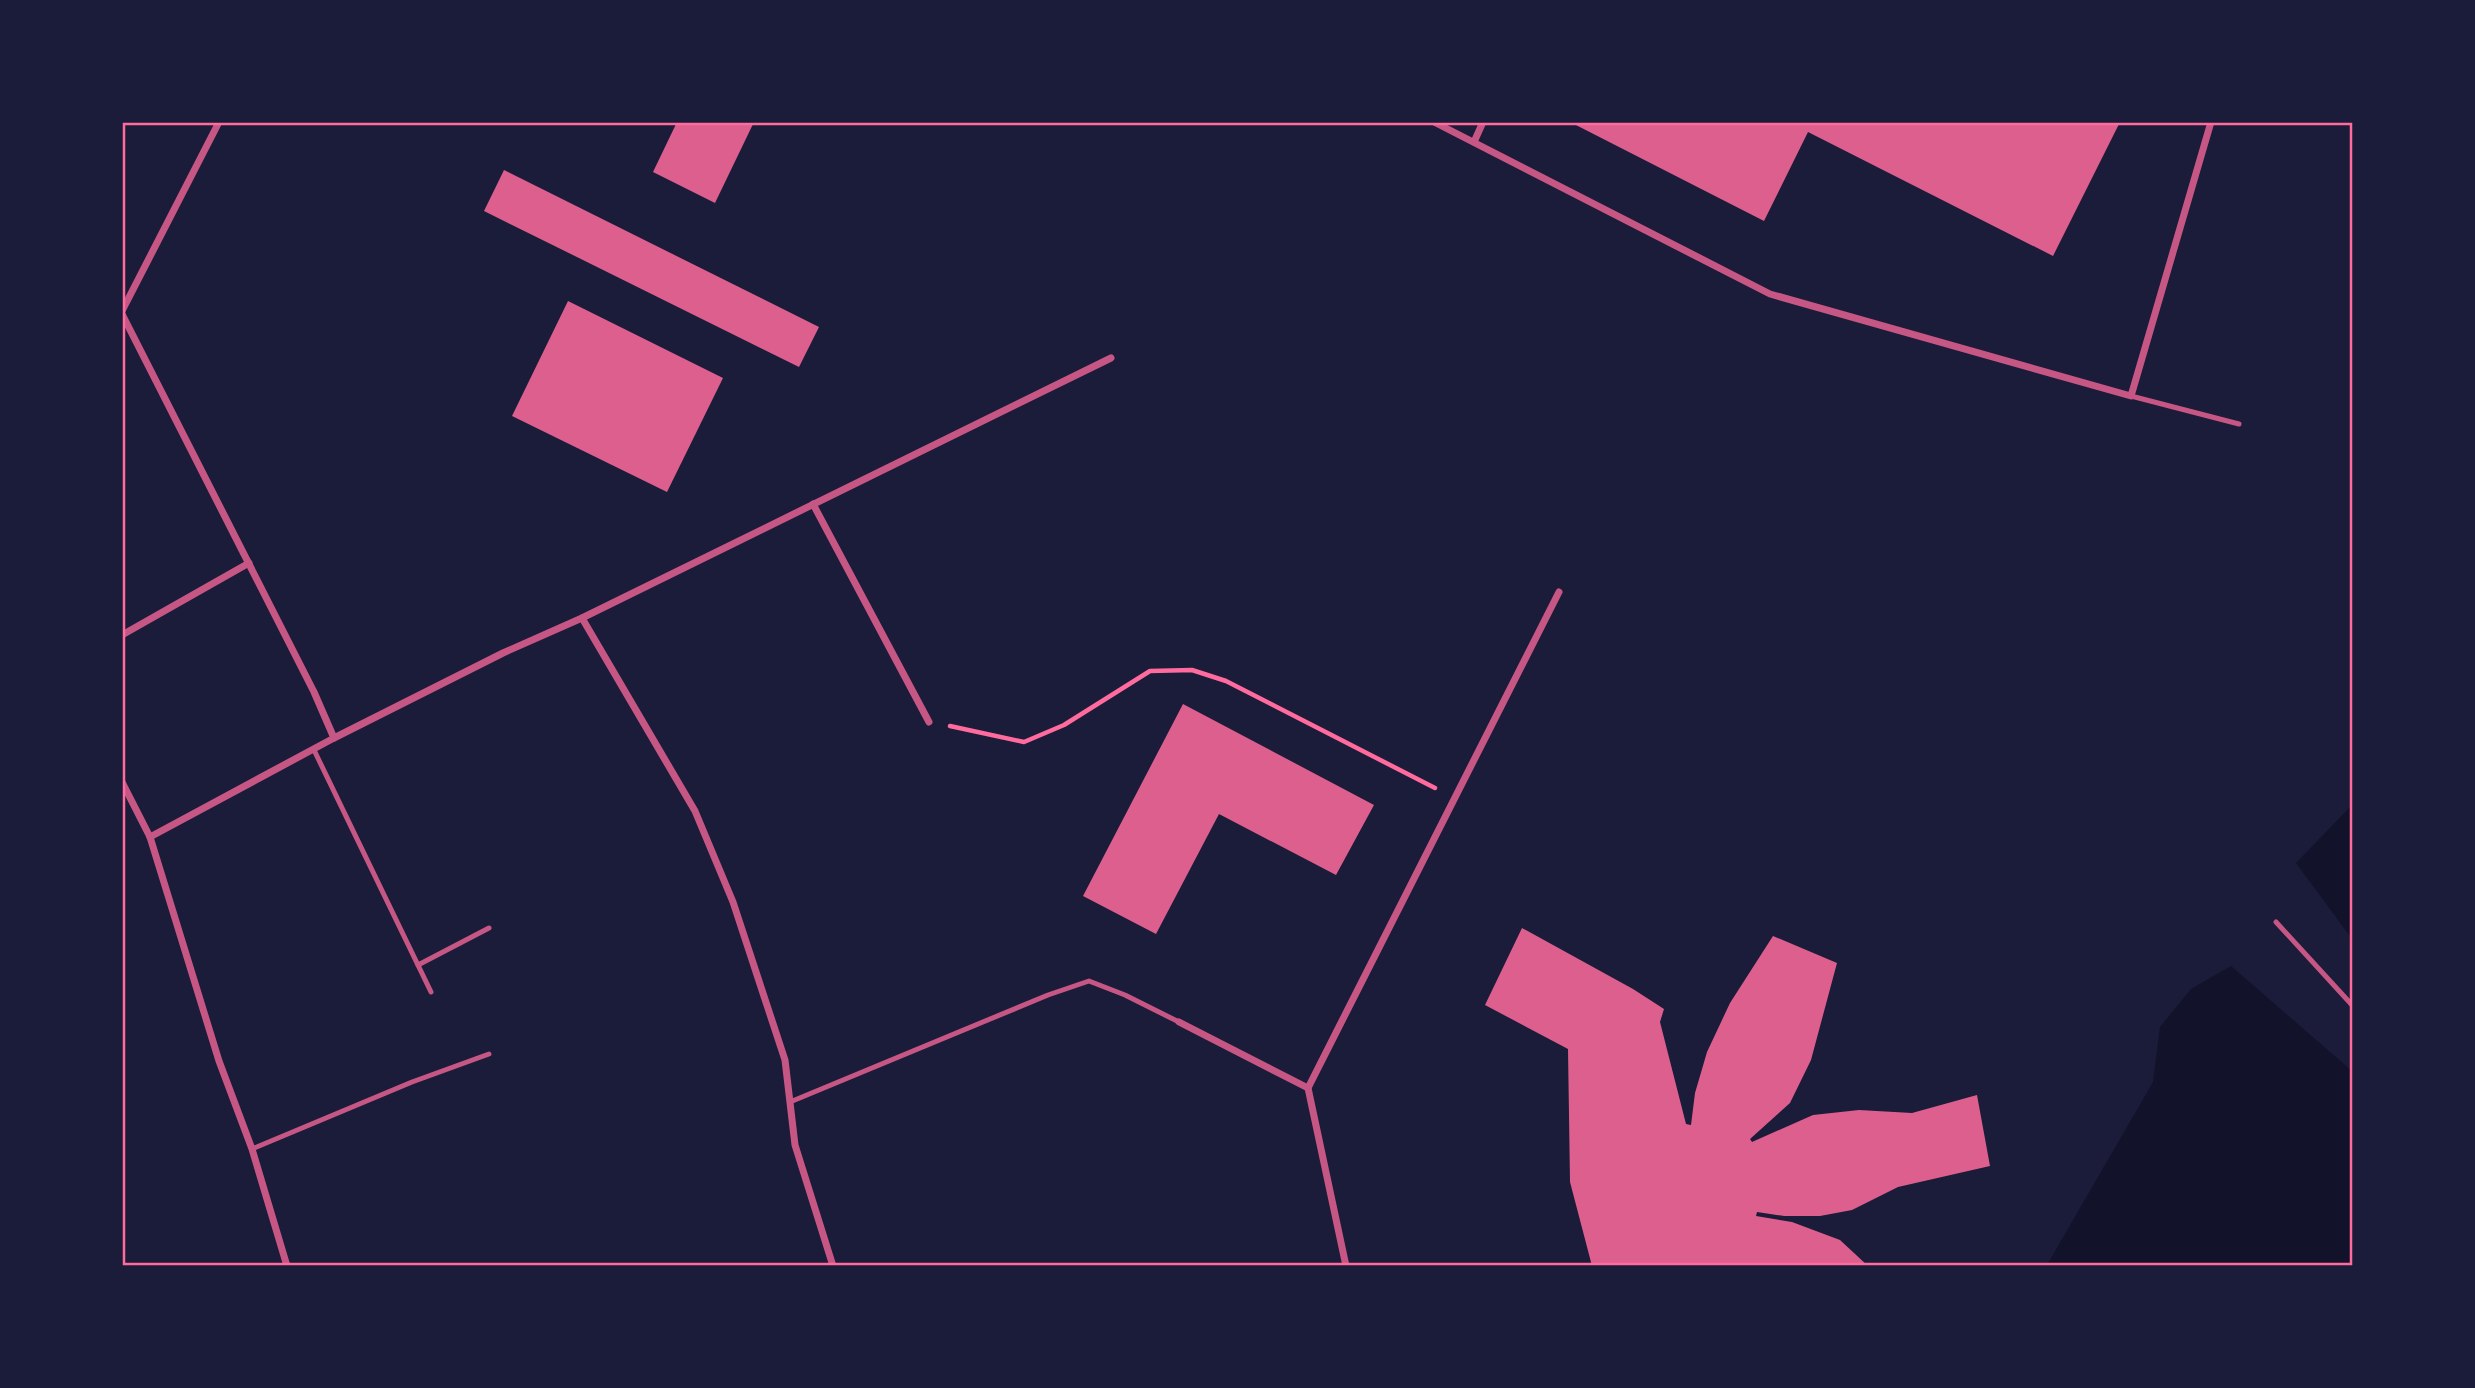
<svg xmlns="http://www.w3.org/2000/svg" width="2475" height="1388" viewBox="0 0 2475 1388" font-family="Commissioner,sans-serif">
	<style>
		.water { fill: #12122b }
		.building { fill: #dd5f8e }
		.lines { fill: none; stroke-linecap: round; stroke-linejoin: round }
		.path { stroke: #ff6b9d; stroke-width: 4.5 }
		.service { stroke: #c65784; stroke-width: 5 }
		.minor { stroke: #c65784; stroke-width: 7 }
		.neatline { fill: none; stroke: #ff6b9d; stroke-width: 2.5 }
	</style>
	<rect width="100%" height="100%" fill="#1b1b3a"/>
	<g class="water">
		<path d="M2352,805V939L2296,863Z"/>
		<path d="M2231,966L2352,1071V1265H2047L2153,1082L2160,1027L2191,989Z"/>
	</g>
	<g class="building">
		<path d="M677,122H754L715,203L653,172Z"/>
		<path d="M1570,122H2120L2053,256L1808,132L1764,221Z"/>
		<path d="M504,170L819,327L799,367L484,211Z"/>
		<path d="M568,301L723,378L667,492L512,416Z"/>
		<path d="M1183,704L1374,805L1336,875L1219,814L1156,934L1083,896Z"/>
		<path d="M1522,928L1633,989L1664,1009L1660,1022L1686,1124L1691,1125L1695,1093L1707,1052L1730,1003L1773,936L1837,963L1811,1060L1790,1103L1750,1139L1752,1142L1813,1115L1859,1110L1912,1113L1977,1095L1990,1166L1898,1187L1852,1210L1820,1216H1784L1757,1212L1756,1216L1792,1222L1840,1240L1868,1266H1592L1570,1182L1568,1049L1485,1005Z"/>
	</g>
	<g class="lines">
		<path class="path" d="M950,726L1024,742L1064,725L1150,671L1192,670L1226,681L1435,788"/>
		<g class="service">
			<path d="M2131,396L2239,424"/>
			<path d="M314,750L431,992"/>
			<path d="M2276,922L2352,1005"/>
			<path d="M418,965L489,928"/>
			<path d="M790,1102L1048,995L1089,981L1125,995L1179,1022"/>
			<path d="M252,1149L412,1082L489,1054"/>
		</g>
		<g class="minor">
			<path d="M1434,122L1770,294L2131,396L2211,122"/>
			<path d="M1474,142L1483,122"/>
			<path d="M122,311L219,122"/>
			<path d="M122,314L314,692L334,738L150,837"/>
			<path d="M813,504L929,722"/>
			<path d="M582,618L695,811L733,902L785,1060L795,1145L833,1266"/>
			<path d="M122,635L249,563"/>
			<path d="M334,738L503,653L582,618L1111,358"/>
			<path d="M122,782L150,837L219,1061L252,1149L287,1266"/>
			<path d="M1179,1022L1308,1088"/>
			<path d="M1346,1266L1308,1088L1559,592"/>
		</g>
	</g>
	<rect width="2475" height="1388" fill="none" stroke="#1b1b3a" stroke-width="248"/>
	<rect x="124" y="124" width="2227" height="1140" class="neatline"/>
</svg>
